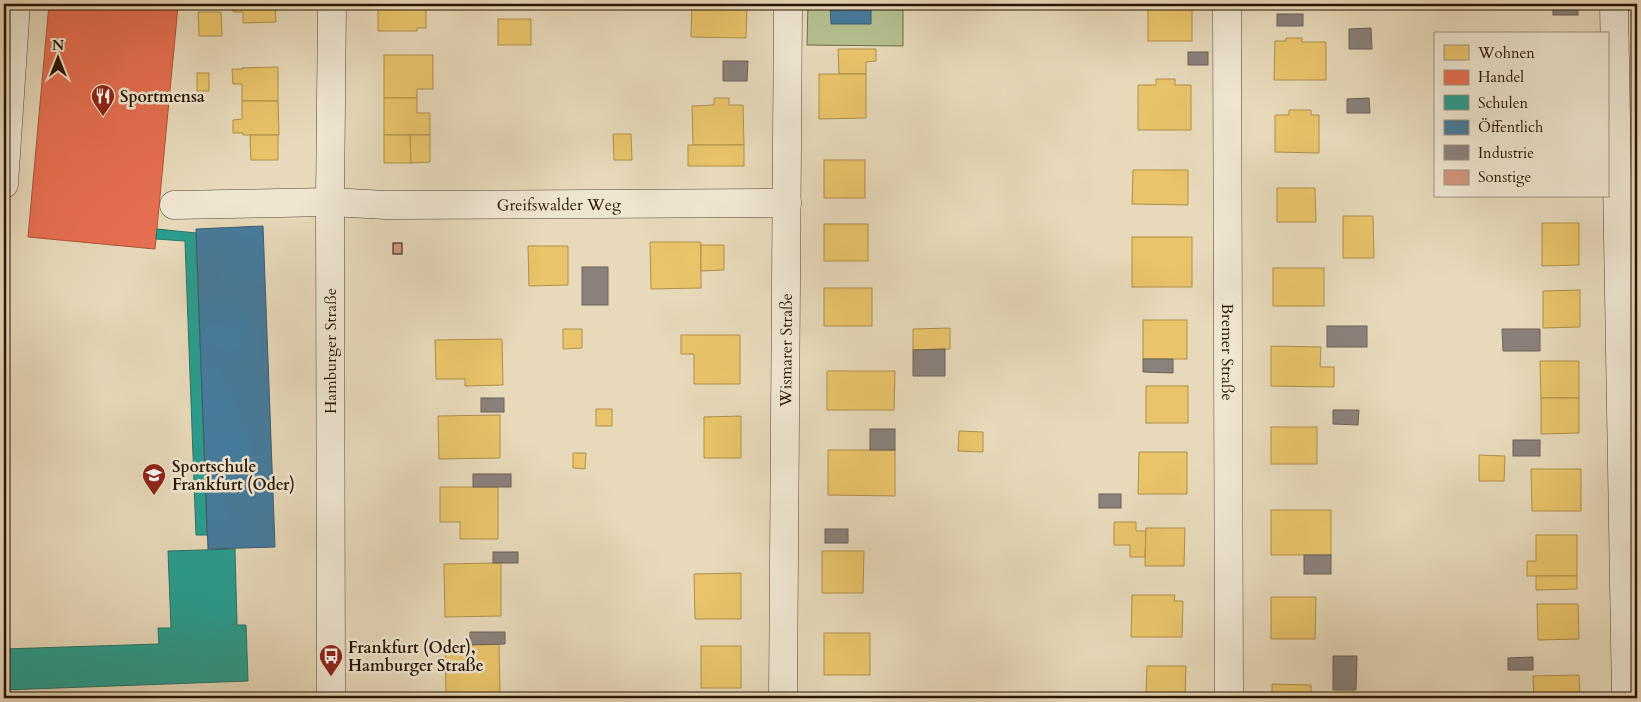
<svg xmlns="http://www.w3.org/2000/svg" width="1641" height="702" viewBox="0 0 1641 702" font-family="Cardo,serif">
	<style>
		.green { fill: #b4bf90; stroke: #6e6a4a }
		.homes { fill: #e9c46a; stroke: #af904b }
		.shops { fill: #e76f51; stroke: #ae543a }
		.schools { fill: #2a9d8f; stroke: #297465 }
		.public { fill: #457b9d; stroke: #3c5c6f }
		.industry { fill: #8a817c; stroke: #6d6158 }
		.building { fill: #d2957c; stroke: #281503 }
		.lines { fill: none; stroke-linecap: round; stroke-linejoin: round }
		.minor-casing { stroke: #584631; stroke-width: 29 }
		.minor { stroke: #efe6d2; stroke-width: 28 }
		.labels { text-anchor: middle; stroke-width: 5; stroke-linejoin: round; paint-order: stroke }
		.poi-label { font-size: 16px; font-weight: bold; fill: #281503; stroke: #efe6d2; text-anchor: start }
		.street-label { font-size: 16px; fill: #281503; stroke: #efe6d2 }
	</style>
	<rect width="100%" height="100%" fill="#e7d9ba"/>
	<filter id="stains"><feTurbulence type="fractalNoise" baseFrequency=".004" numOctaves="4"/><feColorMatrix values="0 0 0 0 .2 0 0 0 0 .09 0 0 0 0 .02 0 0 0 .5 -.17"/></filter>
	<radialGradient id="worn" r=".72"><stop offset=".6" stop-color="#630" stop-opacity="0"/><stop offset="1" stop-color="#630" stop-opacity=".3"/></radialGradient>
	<path class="green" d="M808,4H903V46L807,45Z"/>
	<g class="homes">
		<path d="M233,4H275L276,22L243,23V12H233Z"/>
		<path d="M378,4H426V28H417V31H378Z"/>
		<path d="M692,4H747L746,38L691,37Z"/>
		<rect x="1148" y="4" width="44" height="37"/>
		<rect x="1276" y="4" width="39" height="4"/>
		<path d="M198,12H221L222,36H199Z"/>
		<rect x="498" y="19" width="33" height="26"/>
		<path d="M1286,38H1302V42H1326V80H1274L1275,41H1286Z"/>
		<path d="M838,49H876V61L866,62V74H839Z"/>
		<path d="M384,55H433V89H417V98H384Z"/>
		<path d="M278,67V101H242V84H233L232,69H242V68Z"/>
		<rect x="197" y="73" width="12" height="18"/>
		<path d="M819,74H866V118L819,119Z"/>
		<path d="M1156,79H1175V85H1191V130H1138V85H1156Z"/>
		<path d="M384,98H417V113H430V135H384Z"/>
		<path d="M714,98H729V105H743L744,145H693L692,106L714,105Z"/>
		<path d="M242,101H278L279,135H243V133H233V120L242,119Z"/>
		<path d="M1289,110H1311V115H1319V153L1275,152V115H1289Z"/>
		<path d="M613,134H631L632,160H614Z"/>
		<path d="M250,135H278V160H251Z"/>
		<path d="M384,135H410L411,163H384Z"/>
		<path d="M410,135H430V162L411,163Z"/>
		<rect x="688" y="145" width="56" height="21"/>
		<rect x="824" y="160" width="41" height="38"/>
		<path d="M1133,170H1188V205L1132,204Z"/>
		<path d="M1277,188H1315L1316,222H1277Z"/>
		<path d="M1343,216H1373L1374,258H1343Z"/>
		<path d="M1542,223H1579V265L1542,266Z"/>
		<rect x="824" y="224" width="44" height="37"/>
		<rect x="1132" y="237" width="60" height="50"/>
		<path d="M650,242H701V288L651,289Z"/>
		<path d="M701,245H724V270L701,271Z"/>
		<path d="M528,246H568V285L529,286Z"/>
		<rect x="1273" y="268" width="51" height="38"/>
		<rect x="824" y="288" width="48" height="38"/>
		<path d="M1580,290V327L1543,328V291Z"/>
		<rect x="1143" y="320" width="44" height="39"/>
		<path d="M950,328V349L913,350V329Z"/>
		<path d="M563,329H582V348L563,349Z"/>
		<path d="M681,335H740V384H694V354H681Z"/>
		<path d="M502,339L503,385L465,386V379H436L435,340Z"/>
		<path d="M1271,346L1321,347L1320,367H1334V387L1271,386Z"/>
		<path d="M1540,361H1579V398H1541Z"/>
		<path d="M827,371H895L894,410H827Z"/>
		<rect x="1146" y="386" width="42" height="37"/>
		<path d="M1541,398H1579V433L1541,434Z"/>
		<rect x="596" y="409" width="16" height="17"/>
		<path d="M500,415V458L439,459L438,416Z"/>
		<path d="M741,416V458H704V417Z"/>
		<rect x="1271" y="427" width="46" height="37"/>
		<path d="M959,431L983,432V452L958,451Z"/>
		<path d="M828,450H895V496L828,495Z"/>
		<path d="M1139,452H1187V494H1138Z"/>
		<path d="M573,453H586L585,469L573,468Z"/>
		<path d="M1479,455L1505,456L1504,481H1479Z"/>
		<path d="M1531,469H1581V511H1532Z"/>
		<path d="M440,487H498V539H460V522H440Z"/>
		<rect x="1271" y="510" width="60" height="45"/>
		<path d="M1114,522H1136V531H1146L1145,557H1130V545H1114Z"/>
		<path d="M1146,528H1185L1184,566H1145Z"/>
		<path d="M1536,535H1577V576H1527V561H1536Z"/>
		<path d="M822,551H864L863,593H822Z"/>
		<path d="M493,563H501V616L445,617L444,564Z"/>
		<path d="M741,573V619H695L694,574Z"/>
		<path d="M1536,576H1577V589L1536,590Z"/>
		<path d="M1132,595H1175L1174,601H1183L1182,637H1131Z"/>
		<path d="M1271,597H1316L1315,639H1271Z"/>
		<path d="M1537,604H1578L1579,639L1538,640Z"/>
		<rect x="824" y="633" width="46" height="42"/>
		<path d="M499,644L500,694H446L445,645Z"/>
		<rect x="701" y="646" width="40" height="42"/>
		<path d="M1147,666H1186L1185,696L1146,695Z"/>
		<path d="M1579,675L1580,698H1534L1533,676Z"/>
		<path d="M1272,684L1311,685V698H1272Z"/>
	</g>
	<path class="shops" d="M49,4H153L178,6L155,249L28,237Z"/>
	<g class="schools">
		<path d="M157,229L196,233L207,535H196L185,241L156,239Z"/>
		<path d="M235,549L237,625H246L248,681L4,690V649L159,644L158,628H171L168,551Z"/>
	</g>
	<g class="public">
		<path d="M830,4H871V24H831Z"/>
		<path d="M263,226L275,547L208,549L196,229Z"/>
	</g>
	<g class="industry">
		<rect x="1553" y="4" width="25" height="11"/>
		<rect x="1277" y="14" width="26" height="12"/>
		<path d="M1371,28L1372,49H1349V29Z"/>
		<rect x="1188" y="52" width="20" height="13"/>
		<path d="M723,61H748L747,81H723Z"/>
		<path d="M1369,98L1370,113H1347V99Z"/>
		<rect x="582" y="267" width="26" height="38"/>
		<rect x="1327" y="326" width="40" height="21"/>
		<path d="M1502,329H1540V351H1503Z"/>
		<path d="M945,349V376H913V350Z"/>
		<path d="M1143,359H1173V373L1143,372Z"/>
		<rect x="481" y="398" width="23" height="14"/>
		<path d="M1333,410H1359L1358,425L1333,424Z"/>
		<rect x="870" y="429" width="25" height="21"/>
		<rect x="1513" y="440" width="27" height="16"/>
		<rect x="473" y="474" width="38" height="13"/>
		<rect x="1099" y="494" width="22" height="14"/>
		<rect x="825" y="529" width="23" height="14"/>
		<rect x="493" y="552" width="25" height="11"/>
		<rect x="1304" y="555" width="27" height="19"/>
		<path d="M470,632H505V644L470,645Z"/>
		<path d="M1333,656H1357L1356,690H1333Z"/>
		<path d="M1533,657V670H1508V658Z"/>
	</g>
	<rect class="building" x="393" y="243" width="9" height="11"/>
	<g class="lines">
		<g class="minor-casing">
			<g id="minor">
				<path id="s1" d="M1227,4L1229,698"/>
				<path d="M1614,4L1626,698"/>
				<path d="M4,184L16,4"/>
				<path id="s2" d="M174,205L330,202L386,205L787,203"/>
				<path d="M331,698L330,202L332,4"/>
				<path id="s3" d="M783,698L788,4"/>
			</g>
		</g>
		<use href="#minor" class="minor"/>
	</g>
	<defs>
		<g id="restaurant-pin" transform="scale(1.25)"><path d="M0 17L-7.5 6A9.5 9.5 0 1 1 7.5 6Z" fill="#8f2418" stroke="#efe6d2"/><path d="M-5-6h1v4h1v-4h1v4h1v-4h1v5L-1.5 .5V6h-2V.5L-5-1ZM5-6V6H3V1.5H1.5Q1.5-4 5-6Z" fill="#fff"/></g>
		<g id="school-pin" transform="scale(1.25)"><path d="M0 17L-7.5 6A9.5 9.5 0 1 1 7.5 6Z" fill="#8f2418" stroke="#efe6d2"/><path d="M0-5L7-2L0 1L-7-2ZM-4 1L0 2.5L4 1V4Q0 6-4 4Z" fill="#fff"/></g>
		<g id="bus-pin" transform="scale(1.25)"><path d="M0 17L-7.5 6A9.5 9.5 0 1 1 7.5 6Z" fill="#8f2418" stroke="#efe6d2"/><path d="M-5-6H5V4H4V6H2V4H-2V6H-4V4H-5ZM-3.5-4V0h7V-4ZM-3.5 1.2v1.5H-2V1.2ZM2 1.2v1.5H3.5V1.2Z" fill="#fff"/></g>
	</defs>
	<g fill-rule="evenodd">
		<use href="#restaurant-pin" x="103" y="96"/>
		<use href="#school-pin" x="154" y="475"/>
		<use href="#bus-pin" x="331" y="656"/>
	</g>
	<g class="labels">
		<g class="poi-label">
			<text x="120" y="102">Sportmensa</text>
			<text x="172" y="472">Sportschule<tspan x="172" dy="18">Frankfurt (Oder)</tspan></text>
			<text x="348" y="653">Frankfurt (Oder),<tspan x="348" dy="18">Hamburger Straße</tspan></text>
		</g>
		<g class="street-label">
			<text dy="6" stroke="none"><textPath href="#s2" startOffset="385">Greifswalder Weg</textPath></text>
			<text transform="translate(330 351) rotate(-90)" y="6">Hamburger Straße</text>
			<text dy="6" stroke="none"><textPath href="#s3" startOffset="348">Wismarer Straße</textPath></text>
			<text dy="6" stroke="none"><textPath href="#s1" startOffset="348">Bremer Straße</textPath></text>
		</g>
	</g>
	<rect width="1641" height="702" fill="none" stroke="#e7d9ba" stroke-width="20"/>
	<rect x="5" y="5" width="1631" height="692" fill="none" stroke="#281503" stroke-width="2.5"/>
	<rect x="10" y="10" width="1621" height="682" fill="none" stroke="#281503"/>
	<rect x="1434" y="32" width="175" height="165" fill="#efe6d2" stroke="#9f927f"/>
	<rect x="1444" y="45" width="25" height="15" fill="#e9c46a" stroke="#9f927f"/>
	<text x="1478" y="58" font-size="15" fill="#281503">Wohnen</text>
	<rect x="1444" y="70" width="25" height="15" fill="#e76f51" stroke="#9f927f"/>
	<text x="1478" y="82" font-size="15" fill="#281503">Handel</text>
	<rect x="1444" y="95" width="25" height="15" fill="#2a9d8f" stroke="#9f927f"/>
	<text x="1478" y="108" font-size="15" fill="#281503">Schulen</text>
	<rect x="1444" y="120" width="25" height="15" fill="#457b9d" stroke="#9f927f"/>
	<text x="1478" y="132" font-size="15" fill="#281503">Öffentlich</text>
	<rect x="1444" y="145" width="25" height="15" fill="#8a817c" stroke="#9f927f"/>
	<text x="1478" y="158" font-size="15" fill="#281503">Industrie</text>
	<rect x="1444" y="170" width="25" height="15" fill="#d2957c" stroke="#9f927f"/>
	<text x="1478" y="182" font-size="15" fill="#281503">Sonstige</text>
	<g transform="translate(58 58)" stroke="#efe6d2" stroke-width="4" paint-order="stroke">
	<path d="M0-4L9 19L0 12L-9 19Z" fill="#281503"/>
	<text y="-8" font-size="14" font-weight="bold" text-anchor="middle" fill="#281503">N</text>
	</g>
	<rect width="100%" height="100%" filter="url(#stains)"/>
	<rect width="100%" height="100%" fill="url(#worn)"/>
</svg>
